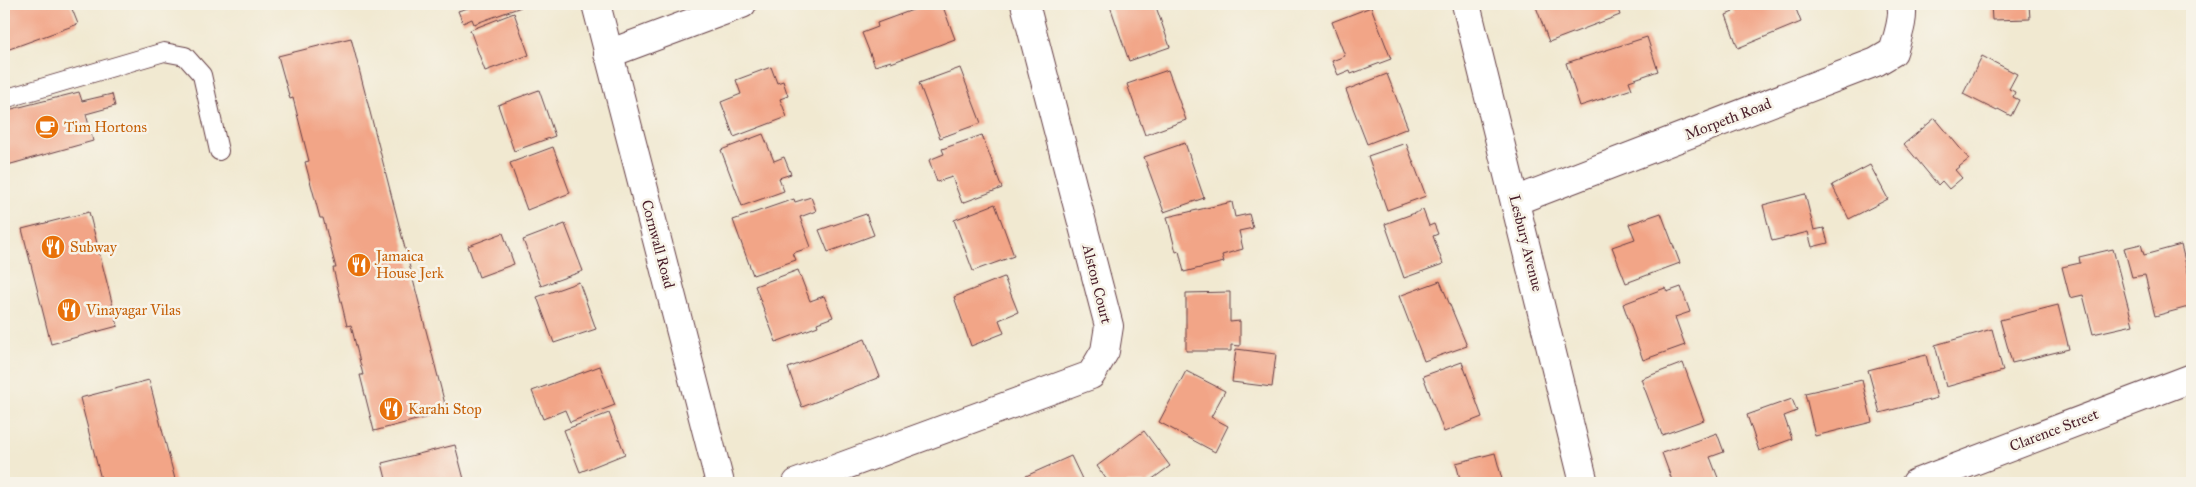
<svg xmlns="http://www.w3.org/2000/svg" width="2196" height="487" viewBox="0 0 2196 487" font-family="'IM FELL Great Primer',serif">
	<style>
		.building { fill: #f2a587 }
		.lines { fill: none; stroke-linecap: round; stroke-linejoin: round }
		.lane-casing { stroke: #633d44; stroke-width: 20 }
		.street-casing { stroke: #633d44; stroke-width: 30 }
		.secondary-casing { stroke: #633d44; stroke-width: 30 }
		.lane { stroke: #fff; stroke-width: 18 }
		.street { stroke: #fff; stroke-width: 28 }
		.secondary { stroke: #fff; stroke-width: 28 }
		.labels { text-anchor: middle; stroke-width: 5; stroke-linejoin: round; paint-order: stroke }
		.street-label { font-size: 15px; fill: #4a1f2b; stroke: #f7f3e8 }
		.food-label { font-size: 15px; fill: #c56008; stroke: #f7f3e8; text-anchor: start }
	</style>
	<rect width="100%" height="100%" fill="#f7f3e8"/>
	<filter id="ink" filterUnits="userSpaceOnUse"><feTurbulence type="fractalNoise" baseFrequency=".02" numOctaves="2"/><feDisplacementMap in="SourceGraphic" scale="10" xChannelSelector="R" yChannelSelector="G"/><feConvolveMatrix kernelMatrix="1 2 1 2 8 2 1 2 1" color-interpolation-filters="sRGB"/></filter>
	<filter id="wash" filterUnits="userSpaceOnUse"><feTurbulence type="fractalNoise" baseFrequency=".0096" numOctaves="4" result="noise"/><feDisplacementMap in="SourceGraphic" scale="20" xChannelSelector="R" yChannelSelector="G"/><feGaussianBlur stdDeviation="1.12" result="paint"/><feColorMatrix in="noise" values="0 0 0 0 0 0 0 0 0 0 0 0 0 0 0 0 0 1.4 0 .05"/><feComposite in="paint" operator="in"/></filter>
	<g filter="url(#wash)">
		<rect width="100%" height="100%" fill="#f1e9d1"/>
		<g id="blocks">
			<g class="building">
				<path d="M4,4H70L78,24L4,51Z"/>
				<path d="M467,4H519L521,7L474,24L472,19L463,23L458,11L468,8Z"/>
				<path d="M929,4H942L955,39L891,63V61L875,66L862,33L878,27L877,23Z"/>
				<path d="M1111,4H1155L1170,47L1129,61L1110,6Z"/>
				<path d="M1535,4H1616L1620,15L1549,42Z"/>
				<path d="M1730,4H1808L1796,9L1801,22L1738,48L1726,15L1733,12Z"/>
				<path d="M1991,4H2029L2030,19L1992,20Z"/>
				<path d="M2183,4H2192V28Z"/>
				<path d="M1371,7L1391,59L1351,74L1350,70L1338,75L1332,61L1345,56L1332,22Z"/>
				<path d="M514,13L529,55L485,71L470,30Z"/>
				<path d="M1647,37L1658,71L1629,81L1632,89L1580,106L1566,63Z"/>
				<path d="M351,38L447,412L374,431L360,375H363L351,325L347,326L333,268H336L323,218H320L305,162L309,161L293,98L290,99L278,56Z"/>
				<path d="M1982,56L2017,74L2009,89L2015,92L2013,97L2019,100L2011,116L1998,109L1997,111L1963,94Z"/>
				<path d="M771,67L777,83L783,81L788,96L780,99L787,117L734,137L721,102L741,94L736,80Z"/>
				<path d="M960,68L981,123L940,138L919,83Z"/>
				<path d="M1168,70L1186,120L1145,135L1127,84Z"/>
				<path d="M1387,74L1408,128L1367,144L1346,90Z"/>
				<path d="M539,90L555,136L514,151L498,105Z"/>
				<path d="M79,92L82,101L112,94L115,106L86,114L93,141L4,166V111Z"/>
				<path d="M1935,118L1969,159L1955,170L1962,178L1949,189L1942,181L1938,185L1904,144Z"/>
				<path d="M763,134L774,161L784,157L791,174L779,178L784,191L742,206L721,150Z"/>
				<path d="M982,135L1002,188L962,203L952,177L937,182L929,160L944,154L942,149Z"/>
				<path d="M1185,143L1204,198L1164,212L1144,157Z"/>
				<path d="M1406,143L1426,196L1387,210L1368,156Z"/>
				<path d="M553,147L570,193L527,210L510,163Z"/>
				<path d="M1870,165L1888,199L1849,219L1832,185Z"/>
				<path d="M1805,194L1814,230L1824,228L1828,243L1812,247L1808,232L1772,241L1763,205Z"/>
				<path d="M811,197L816,211L800,217L811,247L793,253L796,260L753,275L733,220L794,199L795,202Z"/>
				<path d="M1232,202L1235,217L1249,214L1253,228L1239,231L1243,249L1222,255L1224,262L1184,272L1179,251L1176,252L1167,217Z"/>
				<path d="M995,204L1014,256L973,271L954,220Z"/>
				<path d="M1423,210L1429,226L1434,224L1438,234L1433,236L1443,264L1404,278L1385,224Z"/>
				<path d="M89,212L118,326L51,344L22,229Z"/>
				<path d="M1661,213L1680,263L1626,283L1612,247L1635,239L1629,224Z"/>
				<path d="M866,214L874,235L828,252L819,230Z"/>
				<path d="M565,224L583,271L541,286L523,240Z"/>
				<path d="M503,233L514,264L479,277L468,246Z"/>
				<path d="M2141,244L2144,255L2181,245L2192,288V306L2155,316L2145,275L2132,277L2124,248Z"/>
				<path d="M2113,249L2133,325L2093,334L2083,295L2070,298L2062,267L2080,263L2079,257Z"/>
				<path d="M798,270L810,301L824,296L833,317L817,323L818,326L776,342L755,286Z"/>
				<path d="M1004,277L1018,312L999,320L1004,333L971,346L954,297Z"/>
				<path d="M1440,281L1467,346L1424,361L1399,296Z"/>
				<path d="M579,282L596,329L554,343L537,297Z"/>
				<path d="M1681,287L1690,312L1675,317L1685,345L1643,360L1623,304L1665,288L1667,292Z"/>
				<path d="M1230,292V322L1240,321V346L1231,345V351H1186V293Z"/>
				<path d="M2058,305L2069,349L2012,363L2000,320Z"/>
				<path d="M1992,329L2003,371L1946,387L1935,345Z"/>
				<path d="M865,339L880,377L802,407L788,368Z"/>
				<path d="M1236,349L1276,354L1272,387L1232,382Z"/>
				<path d="M1926,355L1937,398L1880,413L1868,370Z"/>
				<path d="M1462,362L1482,417L1444,432L1423,376Z"/>
				<path d="M1683,363L1704,420L1662,435L1641,379Z"/>
				<path d="M600,366L615,405L570,422L565,410L543,419L532,391Z"/>
				<path d="M1186,371L1225,391L1211,417L1228,426L1215,452L1159,422Z"/>
				<path d="M149,380L176,483H102L80,398Z"/>
				<path d="M1862,380L1872,422L1815,436L1805,393Z"/>
				<path d="M1792,399L1797,411L1784,416L1792,439L1759,451L1747,415Z"/>
				<path d="M609,413L625,454L580,472L564,430Z"/>
				<path d="M1144,431L1170,466L1147,483H1109L1097,466Z"/>
				<path d="M1717,433L1724,452L1710,457L1720,483H1673L1662,453Z"/>
				<path d="M455,445L465,483H387L382,463Z"/>
				<path d="M1495,453L1503,483H1461L1456,463Z"/>
				<path d="M1071,456L1084,483H1019L1017,480Z"/>
			</g>
		</g>
	</g>
	<g filter="url(#ink)">
		<use href="#blocks" fill-opacity="0" stroke="#633d44" stroke-width="1"/>
		<g class="lines">
			<g class="lane-casing">
				<path id="lane" d="M4,99L164,52L185,56L202,75L219,151"/>
			</g>
			<g class="street-casing">
				<g id="street">
					<path d="M596,4L720,483"/>
					<path d="M1466,4L1584,483"/>
					<path d="M608,54L742,4"/>
					<path d="M1515,201L1876,62L1893,52C1897,38 1905,18 1901,4"/>
					<path d="M797,483L1091,375L1105,351L1109,326L1025,4"/>
				</g>
			</g>
			<g class="secondary-casing">
				<path id="secondary" d="M1916,483L2192,378"/>
			</g>
			<use href="#lane" class="lane"/>
			<use href="#street" class="street"/>
			<use href="#secondary" class="secondary"/>
		</g>
	</g>
	<defs>
		<g id="cafe-disc" transform="scale(1.25)"><circle r="9.5" fill="#e8710a" stroke="#f7f3e8"/><path d="M-5.5-4.5H6V0H3Q3 3.5 0 3.5H-2.5Q-5.5 3.5-5.5 0ZM3-3.2v2h1.7v-2ZM-6 4.5H4V6H-6Z" fill="#fff"/></g>
		<g id="restaurant-disc" transform="scale(1.25)"><circle r="9.5" fill="#e8710a" stroke="#f7f3e8"/><path d="M-5-6h1v4h1v-4h1v4h1v-4h1v5L-1.5 .5V6h-2V.5L-5-1ZM5-6V6H3V1.5H1.5Q1.5-4 5-6Z" fill="#fff"/></g>
	</defs>
	<g fill-rule="evenodd">
		<use href="#cafe-disc" x="47" y="127"/>
		<use href="#restaurant-disc" x="53" y="247"/>
		<use href="#restaurant-disc" x="359" y="265"/>
		<use href="#restaurant-disc" x="69" y="310"/>
		<use href="#restaurant-disc" x="391" y="409"/>
	</g>
	<g class="labels">
		<g class="street-label">
			<text transform="translate(1728 119) rotate(-21)" y="5">Morpeth Road</text>
			<text transform="translate(1526 243) rotate(76)" y="5">Lesbury Avenue</text>
			<text transform="translate(658 244) rotate(75)" y="5">Cornwall Road</text>
			<text transform="translate(1097 284) rotate(76)" y="5">Alston Court</text>
			<text transform="translate(2054 430) rotate(-21)" y="5">Clarence Street</text>
		</g>
		<g class="food-label">
			<text x="64" y="132">Tim Hortons</text>
			<text x="70" y="252">Subway</text>
			<text x="376" y="261">Jamaica<tspan x="376" dy="17">House Jerk</tspan></text>
			<text x="86" y="315">Vinayagar Vilas</text>
			<text x="408" y="414">Karahi Stop</text>
		</g>
	</g>
	<rect width="2196" height="487" fill="none" stroke="#f7f3e8" stroke-width="20"/>
</svg>
